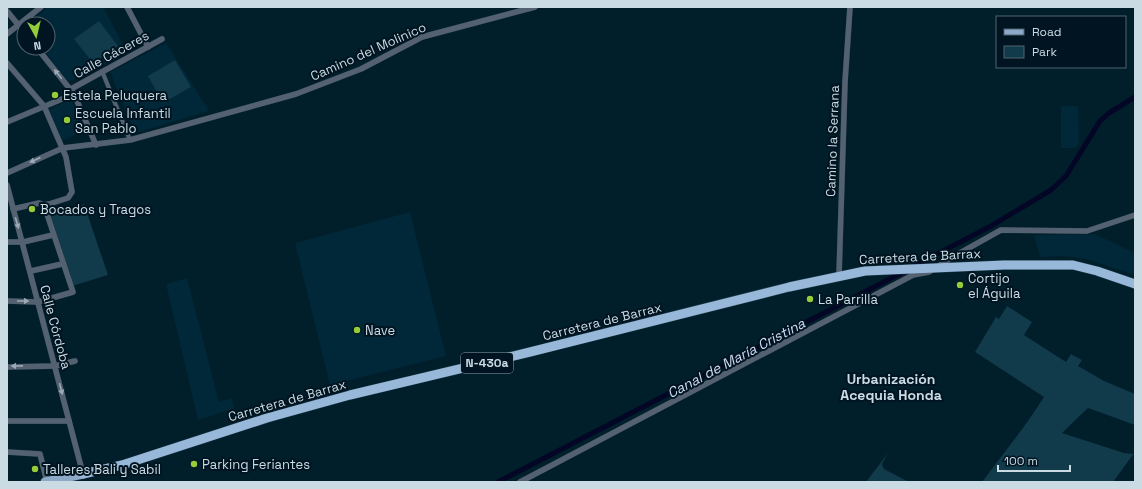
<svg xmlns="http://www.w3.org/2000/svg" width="1142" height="489" viewBox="0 0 1142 489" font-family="'Space Grotesk',sans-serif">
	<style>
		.built { fill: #002838 }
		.green { fill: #113a4b }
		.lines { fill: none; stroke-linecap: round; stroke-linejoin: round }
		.canal { stroke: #040626; stroke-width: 5 }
		.pedestrian-casing { stroke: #1d3845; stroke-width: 5 }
		.minor-casing { stroke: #1d3845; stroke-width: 6 }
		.primary-casing { stroke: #1d3845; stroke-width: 10 }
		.trunk-casing { stroke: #1d3845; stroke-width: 10 }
		.pedestrian { stroke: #546170; stroke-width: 4 }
		.minor { stroke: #546170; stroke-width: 5.5 }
		.primary { stroke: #8da9c8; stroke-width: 9 }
		.trunk { stroke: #98b8da; stroke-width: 9 }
		.oneway { fill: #9baab5 }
		.poi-dot { fill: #96cc3a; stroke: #001521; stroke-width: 1.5 }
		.labels { text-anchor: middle; stroke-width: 4; stroke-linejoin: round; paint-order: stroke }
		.shield { fill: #001521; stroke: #8da0a9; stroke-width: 1 }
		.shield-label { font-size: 12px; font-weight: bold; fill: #cadbe3 }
		.street-label { font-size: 13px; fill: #cadbe3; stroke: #001521 }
		.poi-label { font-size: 13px; fill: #cadbe3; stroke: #001521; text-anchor: start }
		.water-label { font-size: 14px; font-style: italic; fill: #d4ddf8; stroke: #001521 }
		.neighbourhood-label { font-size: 14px; font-weight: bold; fill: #cadbe3; stroke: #001521 }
	</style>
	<rect width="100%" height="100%" fill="#011e2b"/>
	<g class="built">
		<path d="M48,7H103L127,52L71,81L67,80L42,48H48V24H28Z"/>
		<path d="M166,43L209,111L135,133L110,72Z"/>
		<path d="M71,99L86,130L62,141L48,110Z"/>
		<path d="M1061,106H1078L1079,143L1075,148H1061Z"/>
		<path d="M410,212L446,356L330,385L295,243Z"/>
		<path d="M1095,234L1135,253V275L1086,259L1064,256L1040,257L1034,235Z"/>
		<path d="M187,278L219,402L231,398L235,408L198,420L166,284Z"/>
	</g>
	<g class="green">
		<path d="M99,21L118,46L93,63L74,39Z"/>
		<path d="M175,60L191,87L163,103L148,76Z"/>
		<path d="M84,204L108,275L72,286L48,215Z"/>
		<path d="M1007,306L1032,322L1024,335L1066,362L1071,354L1082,360L1078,366L1104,381L1135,394V425L1088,408L1062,433L1124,453L1133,454L1135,452L1113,482H982C1003,454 1025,427 1044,397L975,352L996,317L999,319Z"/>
		<path d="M888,453L882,464L884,469L909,482H866Z"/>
	</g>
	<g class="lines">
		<g class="canal">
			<path d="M912,267L991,226L1051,190L1066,176L1100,121L1109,113L1135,97"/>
			<path d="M498,482L903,272"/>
		</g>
		<g class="pedestrian-casing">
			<path id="pedestrian" d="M102,71L130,140"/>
		</g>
		<g class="minor-casing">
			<g id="minor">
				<path d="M127,7L148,47"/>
				<path d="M7,11L24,32"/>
				<path d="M7,34L41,7"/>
				<path d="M37,48L74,94L96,145"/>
				<path d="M7,63L44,106L66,157L72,192L68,198L49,204L44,205L39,203L13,209"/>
				<path d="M71,89L162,39"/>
				<path d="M7,122L74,94"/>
				<path d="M7,173L63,148L130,140L296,94L361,69L422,37L535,7"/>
				<path d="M7,185L83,474"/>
				<path d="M7,242H23L53,235"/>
				<path d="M31,271L62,264"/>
				<path d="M839,276L845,82L850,7"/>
				<path d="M7,301L38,302L73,292L44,205"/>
				<path d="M7,367L55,366L75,361"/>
				<path d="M7,421H69"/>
				<path d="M7,452L40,454L47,482"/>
				<path d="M520,482L913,275L929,272L951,258L1001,230L1087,231L1135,215"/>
			</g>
		</g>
		<g class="primary-casing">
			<path id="primary" d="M45,482L83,474"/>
		</g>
		<g class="trunk-casing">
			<path id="trunk" d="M83,474L122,465L267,418L350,395L530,352L789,287L865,271L1004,265H1073L1097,271L1135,284"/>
		</g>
		<use href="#pedestrian" class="pedestrian"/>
		<use href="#minor" class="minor"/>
		<use href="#primary" class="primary"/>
		<use href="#trunk" class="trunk"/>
	</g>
	<defs><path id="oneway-solid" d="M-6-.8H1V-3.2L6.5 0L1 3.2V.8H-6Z"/></defs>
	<g class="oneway">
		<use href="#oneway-solid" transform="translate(58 74) rotate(-129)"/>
		<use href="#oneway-solid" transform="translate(35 160) rotate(156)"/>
		<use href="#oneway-solid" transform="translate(17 223) rotate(74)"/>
		<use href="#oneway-solid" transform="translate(23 301)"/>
		<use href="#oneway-solid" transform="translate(17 366) rotate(179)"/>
		<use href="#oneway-solid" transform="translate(61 389) rotate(76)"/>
	</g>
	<g class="poi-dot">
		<circle cx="55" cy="95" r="4"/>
		<circle cx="67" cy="120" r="4"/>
		<circle cx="32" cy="209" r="4"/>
		<circle cx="960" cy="285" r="4"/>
		<circle cx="810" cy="299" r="4"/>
		<circle cx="357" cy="330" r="4"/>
		<circle cx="194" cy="464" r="4"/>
		<circle cx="35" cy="469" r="4"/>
	</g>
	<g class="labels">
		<rect class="shield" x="461" y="353" width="52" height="20" rx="3"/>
		<g class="shield-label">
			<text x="487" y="367">N-430a</text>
		</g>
		<g class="street-label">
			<text transform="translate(368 51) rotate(-24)" y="5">Camino del Molinico</text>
			<text transform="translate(111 54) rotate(-29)" y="5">Calle Cáceres</text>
			<text transform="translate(832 141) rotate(-88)" y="5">Camino la Serrana</text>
			<text transform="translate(920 256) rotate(-3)" y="5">Carretera de Barrax</text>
			<text transform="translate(602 321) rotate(-14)" y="5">Carretera de Barrax</text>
			<text transform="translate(56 327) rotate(75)" y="5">Calle Córdoba</text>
			<text transform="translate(287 400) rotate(-16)" y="5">Carretera de Barrax</text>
		</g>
		<g class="poi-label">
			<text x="63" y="100">Estela Peluquera</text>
			<text x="75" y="118">Escuela Infantil<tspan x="75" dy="15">San Pablo</tspan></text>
			<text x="40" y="214">Bocados y Tragos</text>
			<text x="968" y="283">Cortijo<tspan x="968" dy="15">el Águila</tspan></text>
			<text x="818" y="304">La Parrilla</text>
			<text x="365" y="335">Nave</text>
			<text x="202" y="469">Parking Feriantes</text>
			<text x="43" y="474">Talleres Bali y Sabil</text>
		</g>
		<g class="water-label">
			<text transform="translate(736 358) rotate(-28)" y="5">Canal de María Cristina</text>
		</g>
		<g class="neighbourhood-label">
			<text x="891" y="384">Urbanización<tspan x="891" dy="16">Acequia Honda</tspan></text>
		</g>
	</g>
	<rect width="1142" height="489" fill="none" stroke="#cadbe3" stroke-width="16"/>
	<rect x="996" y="16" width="130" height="52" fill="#001521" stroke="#51646f"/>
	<rect x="1004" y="29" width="20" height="6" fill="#8da9c8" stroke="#51646f"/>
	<text x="1032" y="36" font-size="12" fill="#cadbe3">Road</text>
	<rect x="1004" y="46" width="20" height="12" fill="#113a4b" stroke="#51646f"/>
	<text x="1032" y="56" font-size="12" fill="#cadbe3">Park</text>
	<g transform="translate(36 36) rotate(172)"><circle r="19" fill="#001521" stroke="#51646f"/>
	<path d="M0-3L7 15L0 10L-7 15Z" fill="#96cc3a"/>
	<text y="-6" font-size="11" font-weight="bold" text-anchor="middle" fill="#cadbe3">N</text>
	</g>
	<path d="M998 465v6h72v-6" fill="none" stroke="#cadbe3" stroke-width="2"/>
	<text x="1004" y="465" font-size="12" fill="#cadbe3" stroke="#001521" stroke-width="3" paint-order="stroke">100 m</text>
</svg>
